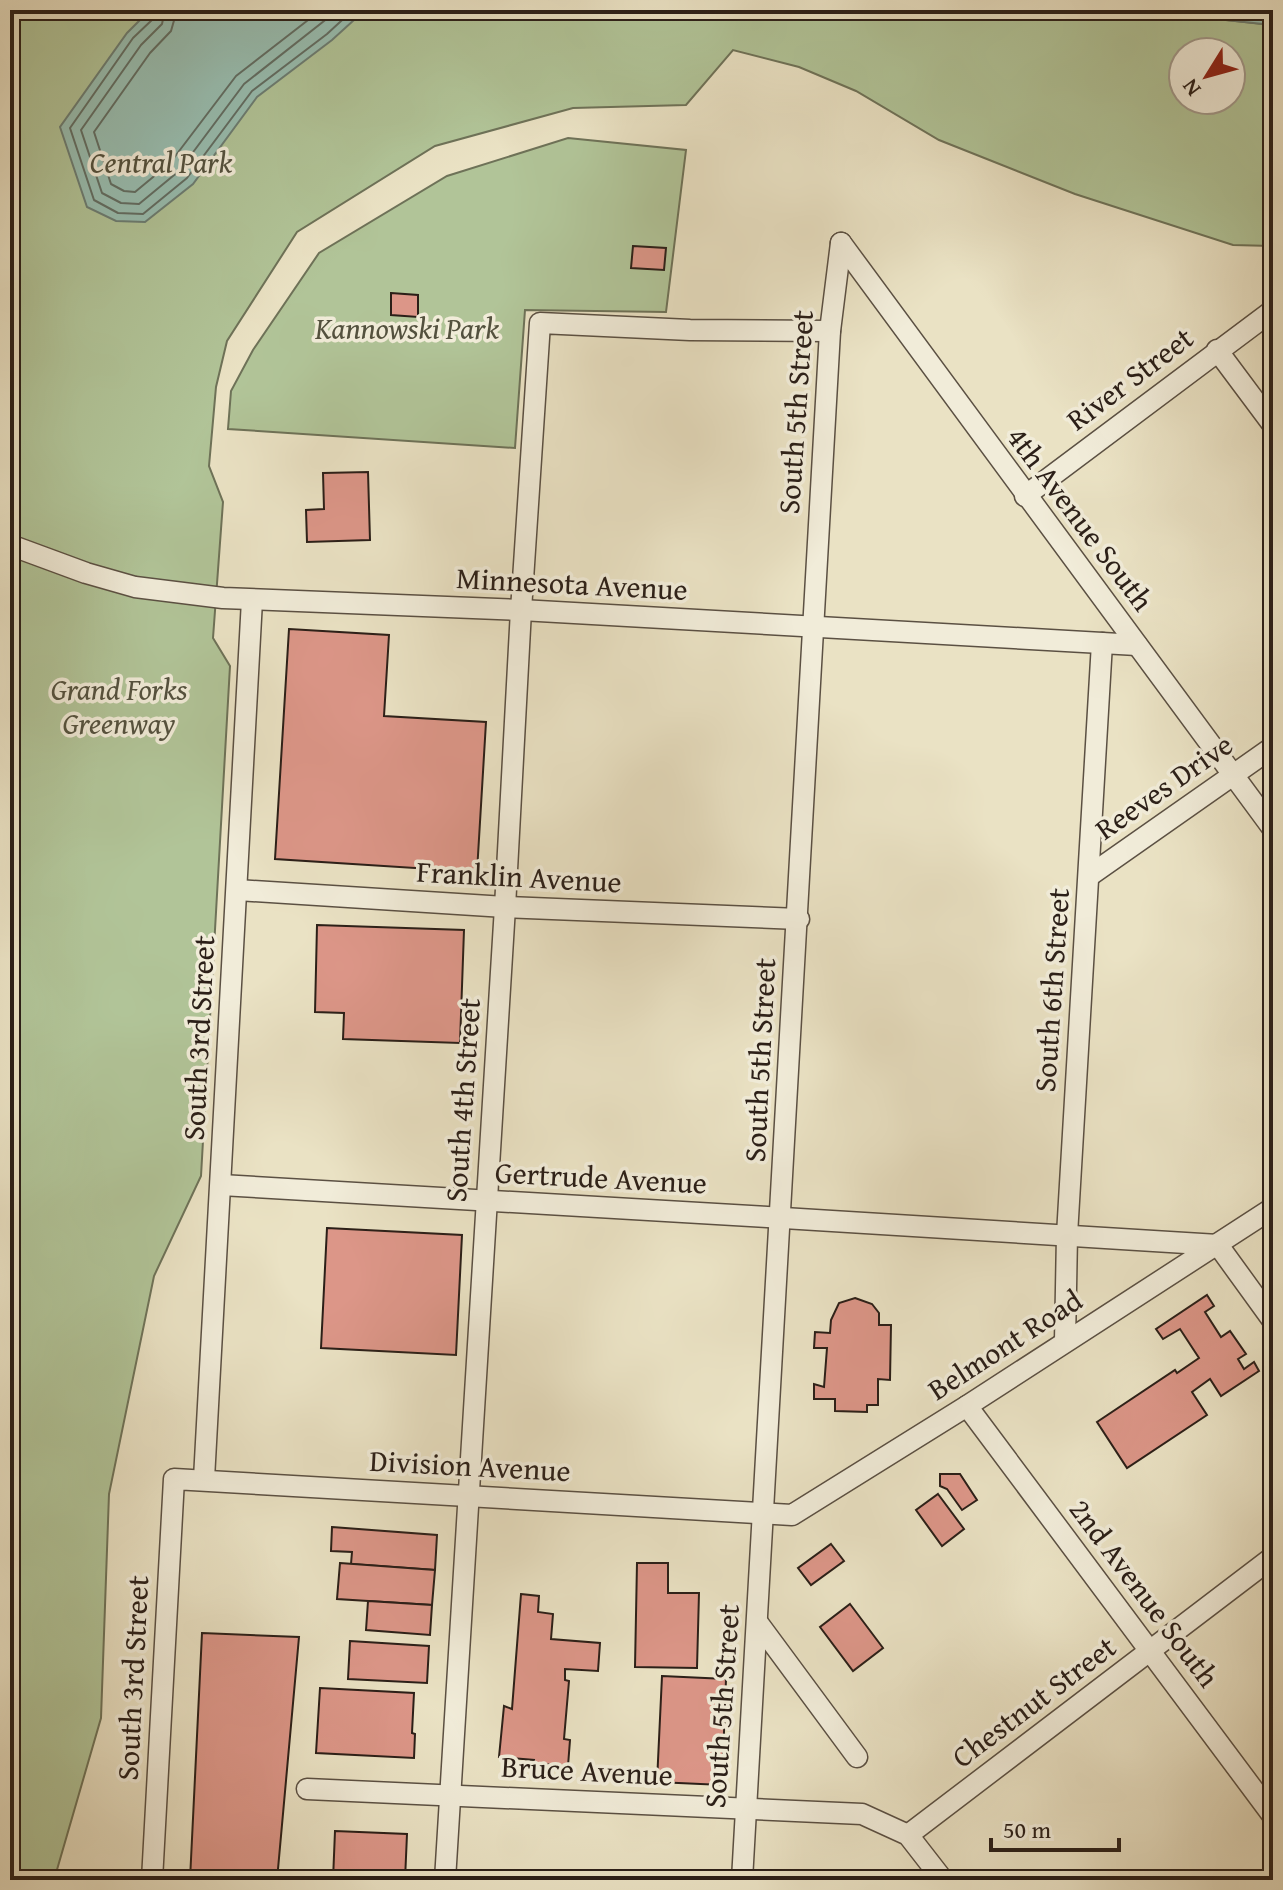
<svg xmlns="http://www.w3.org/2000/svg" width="1283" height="1890" viewBox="0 0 1283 1890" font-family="'Gentium Book Plus',serif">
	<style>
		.green { fill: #b1c498; stroke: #6e7258; stroke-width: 2; fill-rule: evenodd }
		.water { fill: #98beb1; stroke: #6c7e74; stroke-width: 2 }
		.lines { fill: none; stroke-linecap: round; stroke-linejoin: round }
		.shore { stroke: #626e64; stroke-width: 2 }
		.building { fill: #dc9688; stroke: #2b1f18; stroke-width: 2 }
		.minor-casing { stroke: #5b5043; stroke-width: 23 }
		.minor { stroke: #f1ecd9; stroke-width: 20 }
		.labels { text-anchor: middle; stroke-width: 7; stroke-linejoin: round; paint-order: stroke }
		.park-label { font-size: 30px; font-style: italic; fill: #53513e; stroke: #f1ecd9 }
		.street-label { font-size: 30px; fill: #2b1f18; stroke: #f1ecd9 }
	</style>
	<rect width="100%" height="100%" fill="#eae2c4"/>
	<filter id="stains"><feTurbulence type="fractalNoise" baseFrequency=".0025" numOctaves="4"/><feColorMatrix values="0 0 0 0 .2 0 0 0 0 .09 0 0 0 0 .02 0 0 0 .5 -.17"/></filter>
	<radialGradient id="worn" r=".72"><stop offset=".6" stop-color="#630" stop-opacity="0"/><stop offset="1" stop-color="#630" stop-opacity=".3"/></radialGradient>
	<g class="green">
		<path d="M10,10H1202L1226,20L1273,25V246L1233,245L1075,194L939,140L856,91L799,67L733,50L686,105L573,108L435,146L297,232L227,341L216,387L209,466L223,502L213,638L230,666L201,1176L154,1276L109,1494L101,1718L54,1880H10ZM1183,52H1231V100H1183Z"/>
		<path d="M568,138L686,150L666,312L525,310L515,448L228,429L231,391L253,350L319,253L447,176Z"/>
	</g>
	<g class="water">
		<path d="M150,10H365L332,40L257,97L193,184L145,222L116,221L87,207L60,127L127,33Z"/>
		<path d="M1202,10H1273V25L1226,20Z"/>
	</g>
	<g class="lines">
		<g class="shore">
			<path d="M155,10L154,18L133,38L70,128L94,200L118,213L143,214L187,178L252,91L327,34L353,10"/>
			<path d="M165,10L162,24L141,45L81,130L102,193L121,203L139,204L179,171L244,84L338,10"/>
			<path d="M177,10L171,31L150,53L94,132L111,184L124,191L135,192L170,163L236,76L321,10"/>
		</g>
	</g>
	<g class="building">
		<path d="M633,246L666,248L664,270L631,268Z"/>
		<path d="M391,293L418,295V317L391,315Z"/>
		<path d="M368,472L370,540L307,542L306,510L324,509L323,473Z"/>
		<path d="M289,629L389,635L384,716L486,722L477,872L275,859Z"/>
		<path d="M317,925L464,930L460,1043L343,1039L344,1013L315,1012Z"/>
		<path d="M327,1228L462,1235L456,1355L321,1348Z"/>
		<path d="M1207,1295L1214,1306L1205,1312L1221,1337L1230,1331L1246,1354L1238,1359L1244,1369L1254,1362L1259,1371L1221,1396L1210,1379L1192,1392L1207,1415L1127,1468L1097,1422L1175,1370L1177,1373L1199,1358L1180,1329L1163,1339L1156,1329Z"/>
		<path d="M855,1298L872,1304L879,1313V1325H891L890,1380L878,1379V1405H867V1412L835,1411V1399H814V1384L824,1387L827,1348H814L815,1332L830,1333L831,1320L839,1303Z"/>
		<path d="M940,1474H960L977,1500L962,1510L947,1489L940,1486Z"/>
		<path d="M938,1494L964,1529L942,1546L916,1510Z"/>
		<path d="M332,1527L437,1535L435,1570L351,1564L352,1552L331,1551Z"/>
		<path d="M831,1544L844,1561L811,1585L798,1568Z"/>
		<path d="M340,1563L435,1570L432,1605L337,1599Z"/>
		<path d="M637,1563H668V1593H699L697,1668L635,1667Z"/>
		<path d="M521,1594L539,1596L538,1612L553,1614L551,1639L600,1643L598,1671L565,1669V1680L569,1681L564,1739L570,1740L568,1766L544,1764V1771L533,1770L534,1760L499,1757L504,1706L512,1709Z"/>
		<path d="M368,1601L432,1605L430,1635L366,1630Z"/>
		<path d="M850,1604L883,1648L853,1671L820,1627Z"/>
		<path d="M202,1633L299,1637L277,1880H190Z"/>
		<path d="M350,1641L429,1646L427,1683L348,1679Z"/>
		<path d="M662,1676L726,1679L722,1785L657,1782Z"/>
		<path d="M320,1688L414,1693L412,1733L415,1734L414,1758L316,1753Z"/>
		<path d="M335,1831L407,1834L405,1880H333Z"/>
	</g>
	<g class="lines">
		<g class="minor-casing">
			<g id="minor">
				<path d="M841,243L1273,829"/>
				<path d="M1217,350L1273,425"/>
				<path d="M1025,496L1272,311"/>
				<path d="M10,545L86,573L135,587L223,598L521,610L1137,645"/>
				<path d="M1089,876L1273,747"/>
				<path d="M237,890L505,907L799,919"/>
				<path d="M221,1185C553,1206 886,1222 1218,1245L1273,1321"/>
				<path d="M1065,1341L1067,1235L1102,643"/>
				<path d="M967,1406L1273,1816"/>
				<path d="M204,1479L252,600"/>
				<path d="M758,1623L857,1757"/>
				<path d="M307,1789L862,1814L908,1835L943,1880"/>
				<path d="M908,1835L1273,1557"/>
				<path d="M152,1880L174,1479L792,1515L967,1406L1273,1208"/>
				<path d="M445,1880L505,907L521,610L540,323L690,330L830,331"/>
				<path d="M742,1880L830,331L841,243"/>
			</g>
		</g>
		<use href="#minor" class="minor"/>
	</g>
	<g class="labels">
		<g class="park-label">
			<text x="161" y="173">Central Park</text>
			<text x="407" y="339">Kannowski Park</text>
			<text x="119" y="700">Grand Forks<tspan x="119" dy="34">Greenway</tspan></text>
		</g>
		<g class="street-label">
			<text transform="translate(1130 379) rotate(-37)" y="10">River Street</text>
			<text transform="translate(796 412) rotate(-86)" y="10">South 5th Street</text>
			<text transform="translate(1080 519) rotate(53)" y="10">4th Avenue South</text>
			<text transform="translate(572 584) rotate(3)" y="10">Minnesota Avenue</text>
			<text transform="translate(1164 787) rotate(-35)" y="10">Reeves Drive</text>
			<text transform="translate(519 877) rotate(3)" y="10">Franklin Avenue</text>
			<text transform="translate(1052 990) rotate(-86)" y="10">South 6th Street</text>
			<text transform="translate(199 1038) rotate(-87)" y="10">South 3rd Street</text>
			<text transform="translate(760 1060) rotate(-87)" y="10">South 5th Street</text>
			<text transform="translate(463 1100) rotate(-86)" y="10">South 4th Street</text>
			<text transform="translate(601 1178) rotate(3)" y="10">Gertrude Avenue</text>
			<text transform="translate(1005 1345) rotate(-33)" y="10">Belmont Road</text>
			<text transform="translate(470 1466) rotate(3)" y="10">Division Avenue</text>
			<text transform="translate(1144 1593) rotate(53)" y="10">2nd Avenue South</text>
			<text transform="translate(133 1678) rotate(-87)" y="10">South 3rd Street</text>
			<text transform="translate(1034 1702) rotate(-37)" y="10">Chestnut Street</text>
			<text transform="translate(722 1706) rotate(-86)" y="10">South 5th Street</text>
			<text transform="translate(587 1771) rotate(3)" y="10">Bruce Avenue</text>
		</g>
	</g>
	<rect width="1283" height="1890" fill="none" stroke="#eae2c4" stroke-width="40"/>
	<rect x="12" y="12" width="1259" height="1866" fill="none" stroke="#2b1f18" stroke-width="4"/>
	<rect x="20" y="20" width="1243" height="1850" fill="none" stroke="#2b1f18" stroke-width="2"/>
	<g transform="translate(1207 76) rotate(233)"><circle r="38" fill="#f1ecd9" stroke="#a29a8c" stroke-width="2"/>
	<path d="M0-6L14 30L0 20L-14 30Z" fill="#8f2418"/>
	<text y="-12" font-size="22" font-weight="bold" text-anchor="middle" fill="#2b1f18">N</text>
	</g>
	<path d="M991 1838v12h128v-12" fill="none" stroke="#2b1f18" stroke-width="4"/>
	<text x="1003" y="1838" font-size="24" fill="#2b1f18" stroke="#f1ecd9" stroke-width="6" paint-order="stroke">50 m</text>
	<rect width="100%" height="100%" filter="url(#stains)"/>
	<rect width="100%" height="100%" fill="url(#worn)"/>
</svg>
